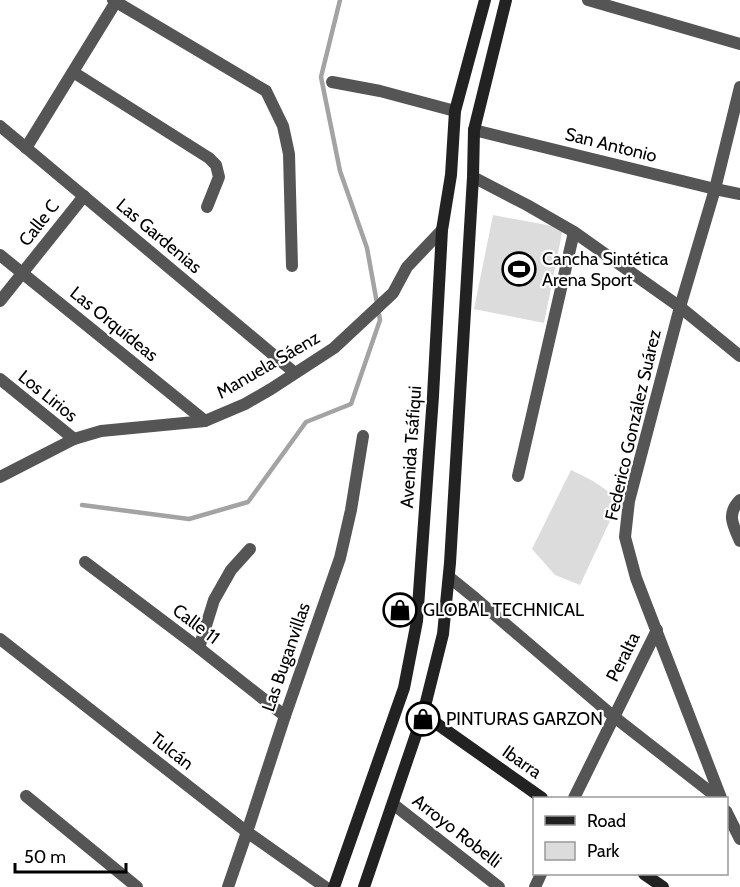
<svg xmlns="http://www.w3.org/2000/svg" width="740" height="887" viewBox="0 0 740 887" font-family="Cabin,sans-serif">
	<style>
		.green { fill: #dcdcdc }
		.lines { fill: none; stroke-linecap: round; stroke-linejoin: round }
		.stream { stroke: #a3a3a3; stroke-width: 4.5 }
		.street { stroke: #555; stroke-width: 12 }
		.secondary { stroke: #222; stroke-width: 12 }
		.labels { text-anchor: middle; stroke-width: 4.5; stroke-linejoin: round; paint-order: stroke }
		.street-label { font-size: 18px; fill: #000; stroke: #fff }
		.poi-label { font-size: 18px; fill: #000; stroke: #fff; text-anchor: start }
	</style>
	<rect width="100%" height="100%" fill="#fff"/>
	<g class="green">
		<path d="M493,215L563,228L544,323L474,309Z"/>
		<path d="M571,470L593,481L616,497V508L580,585L555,575L532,549Z"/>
	</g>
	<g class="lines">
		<path class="stream" d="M82,505L189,519L248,502L306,422L351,404L380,320L367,248L340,171L321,77L340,0"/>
		<g class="street">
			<path d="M113,0L266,91L283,126L289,154L292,266"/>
			<path d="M588,0L740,44"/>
			<path d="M73,72L209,158L216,165L219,177L207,207"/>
			<path d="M332,82L380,91L455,111"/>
			<path d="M0,126L295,373"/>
			<path d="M474,130L715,189L740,194"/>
			<path d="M26,148L117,0"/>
			<path d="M473,177L527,205L574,232L680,307L740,356"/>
			<path d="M0,255L205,421"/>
			<path d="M0,301L84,196"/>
			<path d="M0,379L74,439"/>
			<path d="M518,476L574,232"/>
			<path d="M0,477L74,439L101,431L205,421L245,404L271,389L334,348L393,293L407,267L442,230"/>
			<path d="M740,500C726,514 733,525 740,541"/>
			<path d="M85,562L199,648L285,716"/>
			<path d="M449,577L475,598L613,716L718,798"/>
			<path d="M0,639L247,832L325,887"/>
			<path d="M199,648L214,600L231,570L250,549"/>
			<path d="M26,796L137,887"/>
			<path d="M574,798L657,630"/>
			<path d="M721,798L636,578L625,537L629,501L680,307L715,189L740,87"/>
			<path d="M393,804L499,887"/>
			<path d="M726,811L740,839"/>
			<path d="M228,887L247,832L285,716L340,558L351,510L363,436"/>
			<path d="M535,887L541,874"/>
		</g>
		<g class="secondary">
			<path d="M423,714L542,798"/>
			<path d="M644,874L663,887"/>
			<path d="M334,887L404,688L417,621L433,396L442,230L451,175L455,111L485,0"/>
			<path d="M364,887L423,714L443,634L450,563L473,177L474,130L506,0"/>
		</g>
	</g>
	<defs>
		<g id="stadium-ring" transform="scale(1.725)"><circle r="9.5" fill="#fff" stroke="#000" stroke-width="1.5"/><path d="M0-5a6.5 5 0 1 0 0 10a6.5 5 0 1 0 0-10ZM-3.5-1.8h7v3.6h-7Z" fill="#000"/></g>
		<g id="shop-ring" transform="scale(1.725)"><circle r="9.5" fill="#fff" stroke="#000" stroke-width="1.5"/><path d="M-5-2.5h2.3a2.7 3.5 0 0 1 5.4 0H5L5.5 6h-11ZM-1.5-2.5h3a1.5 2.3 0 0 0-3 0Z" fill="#000"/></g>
	</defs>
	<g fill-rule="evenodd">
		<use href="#stadium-ring" x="519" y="269"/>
		<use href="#shop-ring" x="400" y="610"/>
		<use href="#shop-ring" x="423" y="719"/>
	</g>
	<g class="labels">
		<g class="street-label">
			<text transform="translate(611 145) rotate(14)" y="6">San Antonio</text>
			<text transform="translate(39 223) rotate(-52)" y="6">Calle C</text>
			<text transform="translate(159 236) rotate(40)" y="6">Las Gardenias</text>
			<text transform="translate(114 324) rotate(39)" y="6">Las Orquídeas</text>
			<text transform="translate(268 365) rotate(-30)" y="6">Manuela Sáenz</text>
			<text transform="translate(48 396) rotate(39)" y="6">Los Lirios</text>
			<text transform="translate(633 425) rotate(-77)" y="6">Federico González Suárez</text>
			<text transform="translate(411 447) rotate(-86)" y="6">Avenida Tsáfiqui</text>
			<text transform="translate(196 624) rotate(37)" y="6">Calle 11</text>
			<text transform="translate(286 657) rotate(-71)" y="6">Las Buganvillas</text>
			<text transform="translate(623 657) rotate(-63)" y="6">Peralta</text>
			<text transform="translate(172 751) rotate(38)" y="6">Tulcán</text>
			<text transform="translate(522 762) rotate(35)" y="6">Ibarra</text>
			<text transform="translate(457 831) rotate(38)" y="6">Arroyo Robelli</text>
		</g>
		<g class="poi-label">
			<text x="542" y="265">Cancha Sintética<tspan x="542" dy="21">Arena Sport</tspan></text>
			<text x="423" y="616">GLOBAL TECHNICAL</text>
			<text x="446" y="725">PINTURAS GARZON</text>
		</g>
	</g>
	<rect x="533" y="797" width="195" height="78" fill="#ffffff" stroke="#999999" stroke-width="1.5"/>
	<rect x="545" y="816" width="30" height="9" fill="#222222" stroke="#999999" stroke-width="1.5"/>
	<text x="587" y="827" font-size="18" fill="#000000">Road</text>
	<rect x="545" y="842" width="30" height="18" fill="#dcdcdc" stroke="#999999" stroke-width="1.5"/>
	<text x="587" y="857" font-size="18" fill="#000000">Park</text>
	<path d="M15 863v9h111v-9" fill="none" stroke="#000000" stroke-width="3"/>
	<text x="24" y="863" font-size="18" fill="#000000" stroke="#ffffff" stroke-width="4.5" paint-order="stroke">50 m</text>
</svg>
